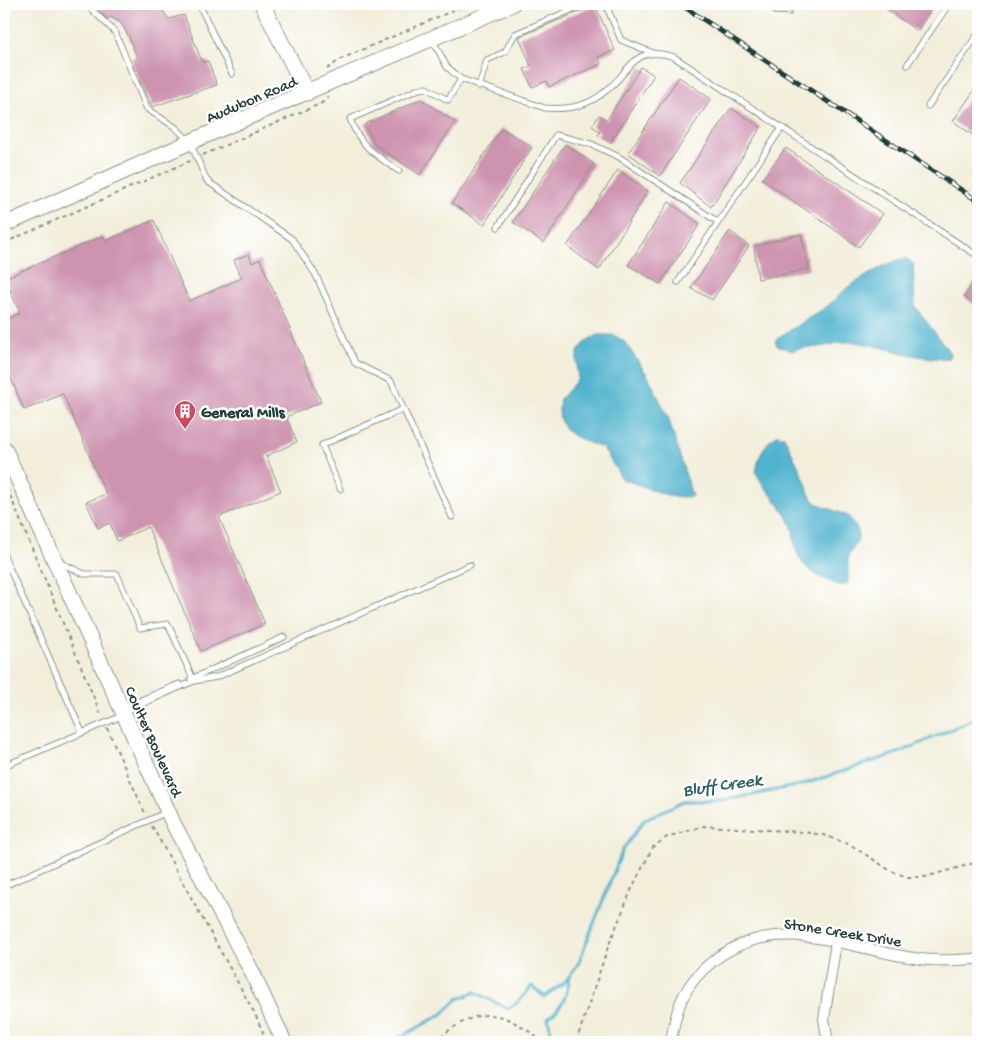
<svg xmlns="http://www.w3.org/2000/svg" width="982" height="1046" viewBox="0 0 982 1046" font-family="'Gochi Hand',sans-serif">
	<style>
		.water { fill: #4fb3ce; stroke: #377881 }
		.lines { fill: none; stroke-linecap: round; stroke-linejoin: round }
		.stream { stroke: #4fb3ce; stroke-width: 3 }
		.building { fill: #cd93af }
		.lane-casing { stroke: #889687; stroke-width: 7 }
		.street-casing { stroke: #889687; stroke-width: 12 }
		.secondary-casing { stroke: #889687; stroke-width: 17 }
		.path { stroke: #889687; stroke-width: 2; stroke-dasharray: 4 4; stroke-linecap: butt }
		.lane { stroke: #fff; stroke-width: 5 }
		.street { stroke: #fff; stroke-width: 10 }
		.secondary { stroke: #fff; stroke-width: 15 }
		.rail-casing { stroke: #1f3d34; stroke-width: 5 }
		.rail { stroke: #fff; stroke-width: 3; stroke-dasharray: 9; stroke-linecap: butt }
		.labels { text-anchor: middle; stroke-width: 5; stroke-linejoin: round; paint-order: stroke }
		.street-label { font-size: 16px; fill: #1f3d34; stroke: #fff }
		.poi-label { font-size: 16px; font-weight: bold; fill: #1f3d34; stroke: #fff; text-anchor: start }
		.water-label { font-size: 18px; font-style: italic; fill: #2d6062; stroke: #fff }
	</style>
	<rect width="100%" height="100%" fill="#fff"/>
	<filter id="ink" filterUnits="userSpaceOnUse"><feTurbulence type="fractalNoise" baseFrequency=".02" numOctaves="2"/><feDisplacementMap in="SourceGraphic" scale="10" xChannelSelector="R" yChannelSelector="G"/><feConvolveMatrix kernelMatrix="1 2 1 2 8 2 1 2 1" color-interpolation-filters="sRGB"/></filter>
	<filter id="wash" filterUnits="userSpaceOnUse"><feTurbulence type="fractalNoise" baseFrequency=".0096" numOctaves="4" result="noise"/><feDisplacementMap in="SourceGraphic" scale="20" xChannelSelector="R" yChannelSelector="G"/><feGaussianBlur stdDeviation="1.12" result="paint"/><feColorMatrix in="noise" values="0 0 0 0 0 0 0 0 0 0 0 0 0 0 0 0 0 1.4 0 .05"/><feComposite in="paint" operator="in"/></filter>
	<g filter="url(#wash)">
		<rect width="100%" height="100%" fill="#f2eeda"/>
		<g class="water">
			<path d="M900,259H908L913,264L915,306L950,353V358C917,361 884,345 852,342C839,341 830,346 818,347C808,348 801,347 792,351L777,345L775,341L779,337L828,306L848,287L883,266Z"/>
			<path d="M598,335H613L624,341L648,376L668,417L692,496C670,501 643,485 622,479L603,448C577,438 554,434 560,399L578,379C575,354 575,347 598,335Z"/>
			<path d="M777,435L784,436L806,483L809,494L816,503L848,516L858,530V541L848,555V583L842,586C820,578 801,571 795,546C793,538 794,528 789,520C780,503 765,490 756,473C758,457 764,443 777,435Z"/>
		</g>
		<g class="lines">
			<g class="stream">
				<path d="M546,1035L551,1033L548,1018C563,1007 567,995 570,976"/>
				<path d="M392,1042L442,1014L458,999L475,992L508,1009L517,1003L532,986L545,997L565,982L578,964L623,849L645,819L685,801H722L801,785L901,752L978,717"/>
			</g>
		</g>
		<g id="blocks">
			<g class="building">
				<path d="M99,4H158L169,19L184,15L202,62L208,61L217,85L152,107L131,62L137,58L129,37L121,23L111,17L107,19L99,12L102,6Z"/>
				<path d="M774,4H792L791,15L773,14Z"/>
				<path d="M880,4H935L917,31Z"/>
				<path d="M595,5L615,50L598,57L601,64L549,87L547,81L532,87L524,69L531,66L519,37Z"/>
				<path d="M641,67L654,75L610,143L598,135L600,132L592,126L599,115L607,120Z"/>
				<path d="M679,77L711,99L660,176L628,153Z"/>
				<path d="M978,85V139L953,121Z"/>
				<path d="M421,99L455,122L420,175L374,144L365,124Z"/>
				<path d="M731,108L761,127L711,207L680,183Z"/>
				<path d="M502,128L532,147L484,225L452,203Z"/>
				<path d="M565,144L594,164L544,243L513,222Z"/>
				<path d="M786,148L883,214L859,247L762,179Z"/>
				<path d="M618,170L648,191L599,270L567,246Z"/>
				<path d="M669,202L700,224L660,284L628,265Z"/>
				<path d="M154,220L189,301L242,278L234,260L249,254L252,263L260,259L321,402L286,417L297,442L266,456L281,491L219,517L265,624L201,651L148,527L117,541L110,523L98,528L86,502L106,494L63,394L24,410L4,361V320L20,313L5,278L103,236L106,241Z"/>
				<path d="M730,231L749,246L712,300L691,288Z"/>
				<path d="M801,234L809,269L758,279L754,246Z"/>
				<path d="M978,276V307L964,297Z"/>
			</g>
		</g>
	</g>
	<g filter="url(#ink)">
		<use href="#blocks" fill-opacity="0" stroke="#889687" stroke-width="1"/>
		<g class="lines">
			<g class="lane-casing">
				<g id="lane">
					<path d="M86,4L115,32L147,109L175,127L190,142L207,181L292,239L316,275L355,363L391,381L452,517"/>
					<path d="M199,4L232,74"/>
					<path d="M608,10L621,40L653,53"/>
					<path d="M432,39L447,67L461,79L545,108C569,110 589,106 607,90C632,70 633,44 674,57L978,256"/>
					<path d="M907,65L949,4"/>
					<path d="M479,87L487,60L505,52L515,34L585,4"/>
					<path d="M928,106L978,34"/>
					<path d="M399,171C375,155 360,146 350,119L419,89L426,88L448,100L461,79"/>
					<path d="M498,227L556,135L591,144L619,157L718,222"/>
					<path d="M678,282L781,129"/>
					<path d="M340,489L322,445L403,409"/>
					<path d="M4,556L82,732"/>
					<path d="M59,562L84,574H117L140,628L168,624L194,681L126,711"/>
					<path d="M191,679L284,637"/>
					<path d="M194,681L217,677L470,565"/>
					<path d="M122,708L179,684"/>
					<path d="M4,766L124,715"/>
					<path d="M4,886L167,812"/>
				</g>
			</g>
			<g class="street-casing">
				<g id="street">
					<path d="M671,1042C676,1007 684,984 713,961C780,909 848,951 921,959C940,962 960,959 978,959"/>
					<path d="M828,1042L824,1019L836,942"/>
				</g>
			</g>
			<g class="secondary-casing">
				<g id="secondary">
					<path d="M262,4L307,93"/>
					<path d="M4,225L190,142L512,4"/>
					<path d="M4,448L174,825L252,972L284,1042"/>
				</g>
			</g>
			<g class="path">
				<path d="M327,69L341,59L468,4"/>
				<path d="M203,155L322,103L328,98L327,96"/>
				<path d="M4,243L190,161"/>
				<path d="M4,481L102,717"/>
				<path d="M107,728L145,813"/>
				<path d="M152,826L255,1014L267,1042"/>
				<path d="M434,1042C478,1006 498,1006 543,1042"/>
				<path d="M576,1042L608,947L632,888L653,847L667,837L704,826L804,832L823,835L851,845L891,871L907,877H925L978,862"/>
			</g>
			<use href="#lane" class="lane"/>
			<use href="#street" class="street"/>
			<use href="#secondary" class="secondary"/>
			<g class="rail-casing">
				<path id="rail" d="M680,4L978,201"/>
			</g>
			<use href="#rail" class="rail"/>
		</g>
	</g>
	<defs>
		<g id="building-pin" transform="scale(1.125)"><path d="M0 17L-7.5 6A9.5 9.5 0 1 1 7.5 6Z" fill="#d1495b" stroke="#fff"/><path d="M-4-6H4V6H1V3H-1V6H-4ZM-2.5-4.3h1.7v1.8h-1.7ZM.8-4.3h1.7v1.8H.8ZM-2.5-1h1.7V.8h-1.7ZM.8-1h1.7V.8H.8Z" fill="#fff"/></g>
	</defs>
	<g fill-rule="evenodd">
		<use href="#building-pin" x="185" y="411"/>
	</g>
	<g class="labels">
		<g class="street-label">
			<text transform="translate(251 98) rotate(-23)" y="6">Audubon Road</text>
			<text transform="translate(155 741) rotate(66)" y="6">Coulter Boulevard</text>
			<text transform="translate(843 931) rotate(9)" y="6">Stone Creek Drive</text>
		</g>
		<g class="poi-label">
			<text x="201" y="417">General Mills</text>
		</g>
		<g class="water-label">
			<text transform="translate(722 784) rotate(-8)" y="6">Bluff Creek</text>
		</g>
	</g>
	<rect width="982" height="1046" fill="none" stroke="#fff" stroke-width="20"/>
</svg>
